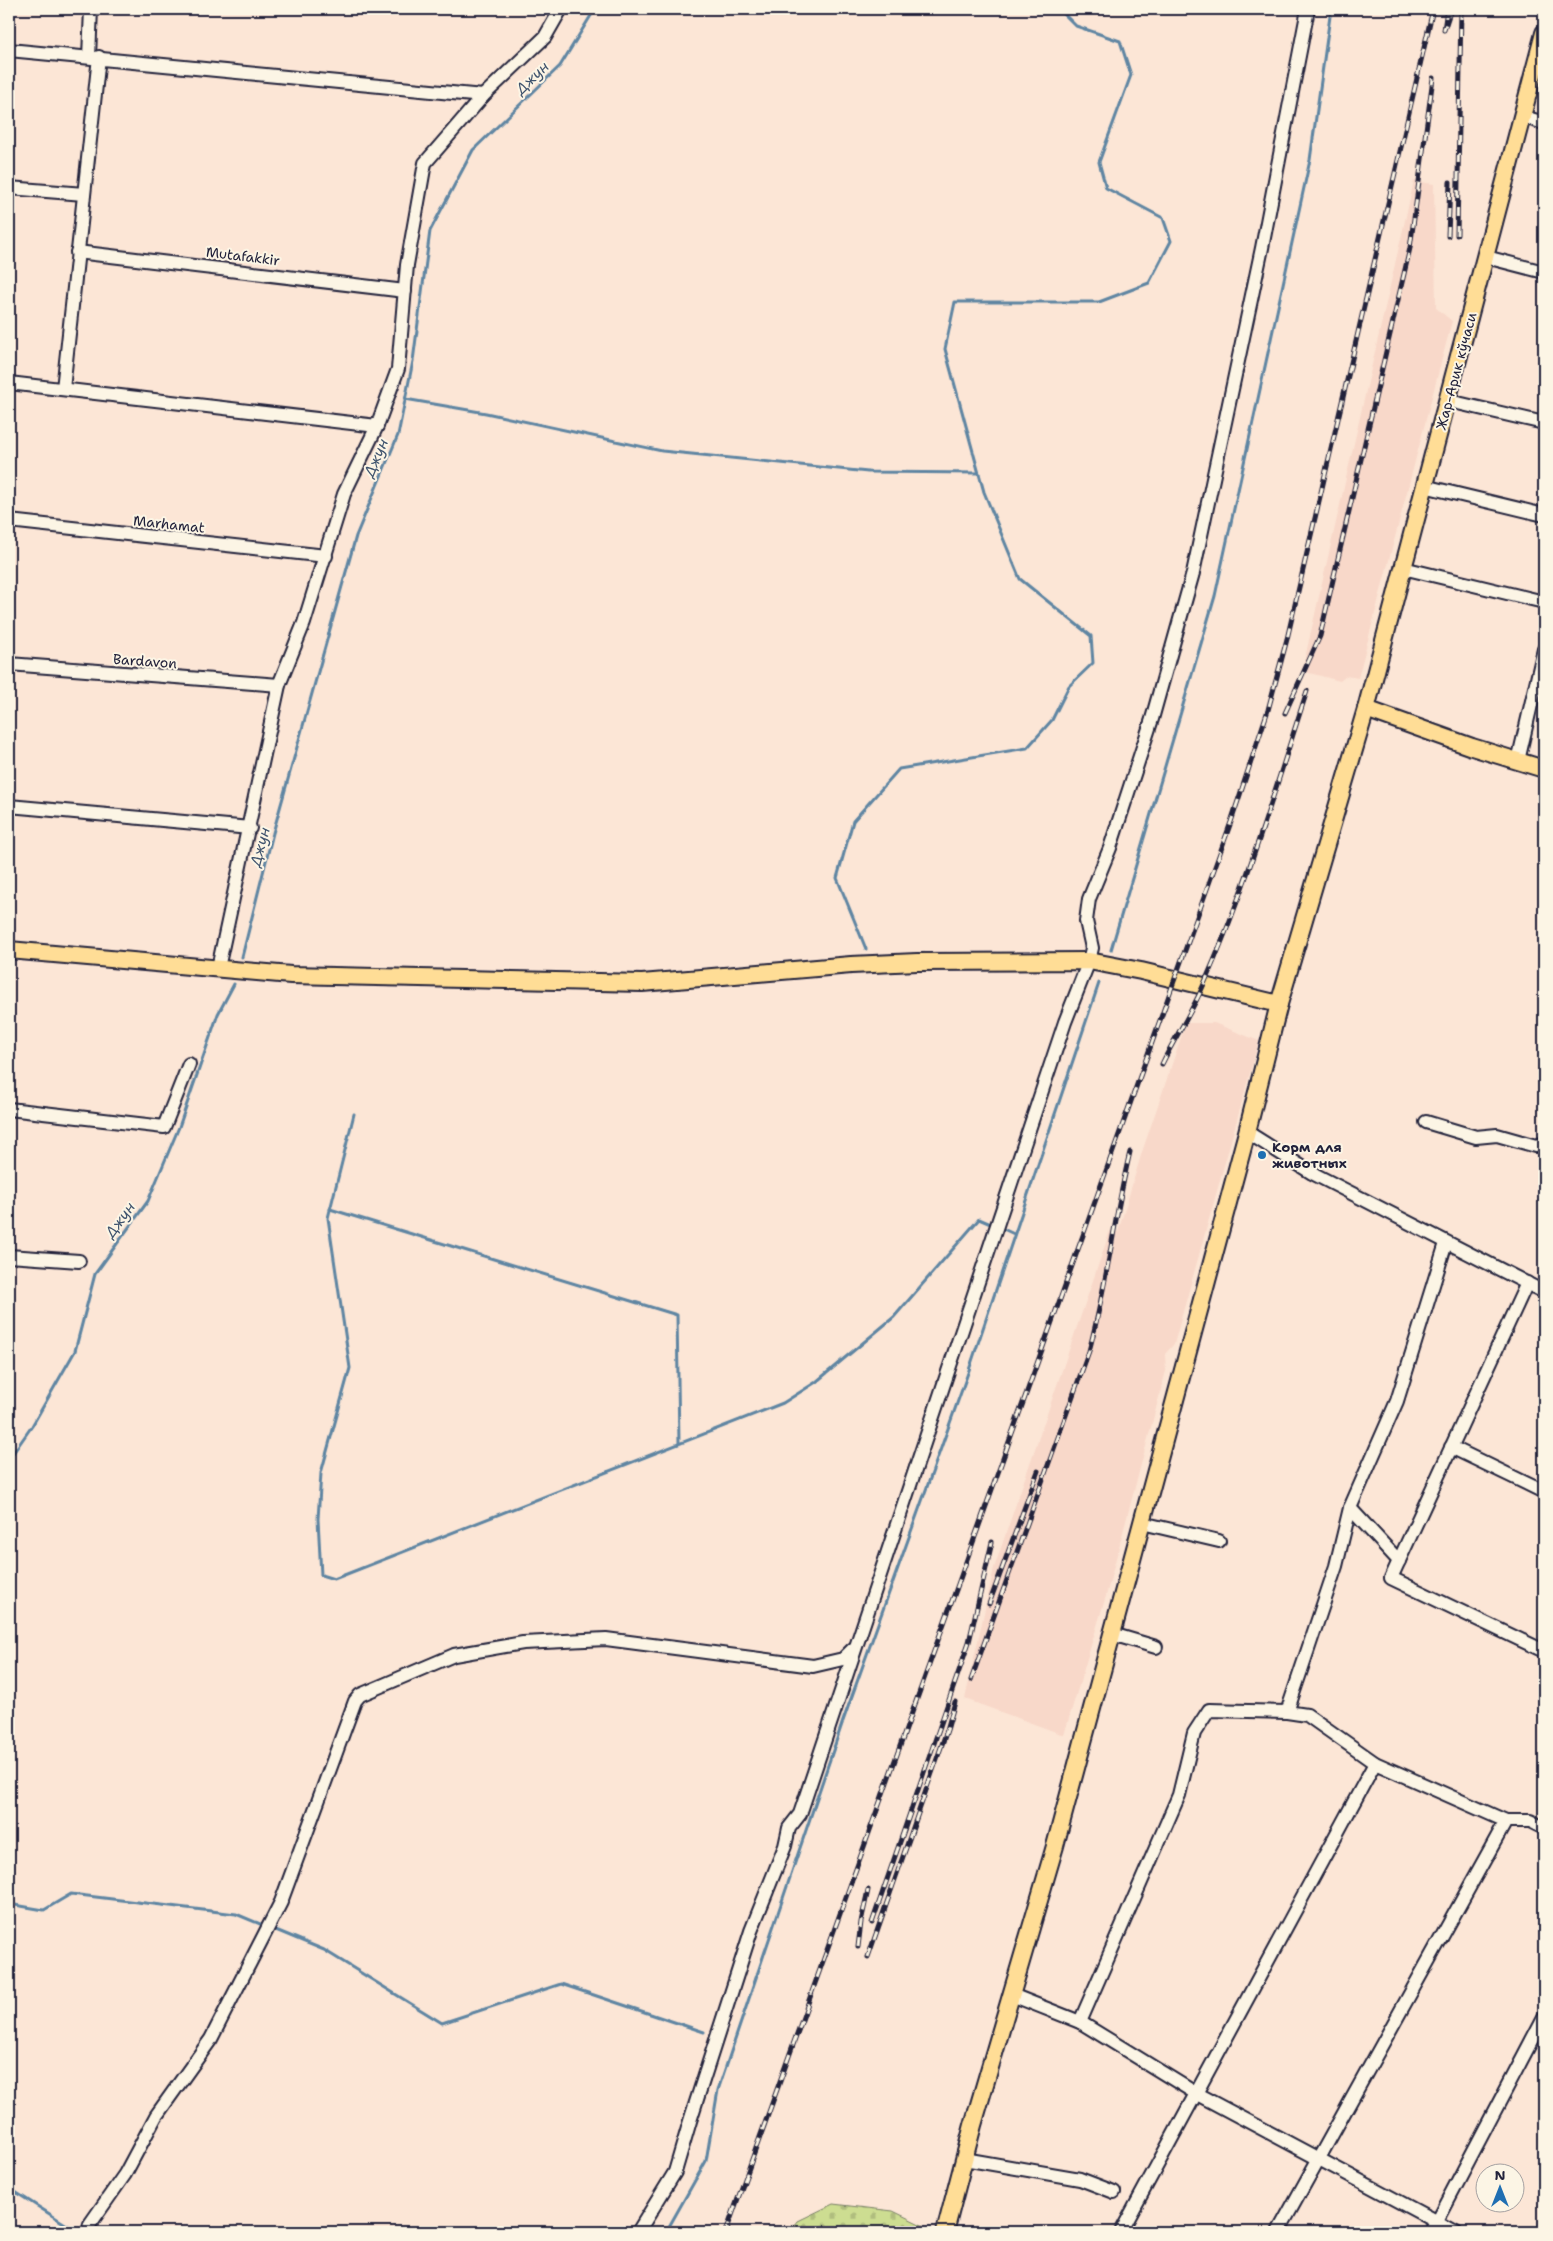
<svg xmlns="http://www.w3.org/2000/svg" width="1553" height="2241" viewBox="0 0 1553 2241" font-family="'Shantell Sans',sans-serif">
	<style>
		.built { fill: #f8d8c9 }
		.cemetery { fill: url(#cemetery-stones); stroke: #788066 }
		.lines { fill: none; stroke-linecap: round; stroke-linejoin: round }
		.stream { stroke: #5e85a2; stroke-width: 3 }
		.minor-casing { stroke: #22223b; stroke-width: 16 }
		.major-casing { stroke: #22223b; stroke-width: 20 }
		.minor { stroke: #fcf5e5; stroke-width: 12 }
		.major { stroke: #ffdd96; stroke-width: 16 }
		.rail-casing { stroke: #22223b; stroke-width: 5 }
		.rail { stroke: #fcf5e5; stroke-width: 3; stroke-dasharray: 9; stroke-linecap: butt }
		.poi-dot { fill: #1f6fb2; stroke: #fcf5e5; stroke-width: 2 }
		.labels { text-anchor: middle; stroke-width: 4; stroke-linejoin: round; paint-order: stroke }
		.street-label { font-size: 14px; fill: #22223b; stroke: #fcf5e5 }
		.poi-label { font-size: 14px; font-weight: bold; fill: #22223b; stroke: #fcf5e5; text-anchor: start }
		.water-label { font-size: 15px; font-style: italic; fill: #40546e; stroke: #fcf5e5 }
	</style>
	<defs>
		<pattern id="cemetery-stones" width="16" height="16" patternUnits="userSpaceOnUse" patternTransform="scale(1.25)"><rect width="16" height="16" fill="#cddd91"/><path d="M2 7V4a2 2 0 0 1 4 0v3zM10 15v-3a2 2 0 0 1 4 0v3z" fill="#b0bd7e"/></pattern>
	</defs>
	<rect width="100%" height="100%" fill="#fce6d6"/>
	<filter id="ink" filterUnits="userSpaceOnUse"><feTurbulence type="fractalNoise" baseFrequency=".02" numOctaves="2"/><feDisplacementMap in="SourceGraphic" scale="10" xChannelSelector="R" yChannelSelector="G"/><feConvolveMatrix kernelMatrix="1 2 1 2 8 2 1 2 1" color-interpolation-filters="sRGB"/></filter>
	<g filter="url(#ink)">
		<g class="built">
			<path d="M1414,181L1434,184L1436,308L1452,321L1358,678L1346,676L1340,681L1302,671Z"/>
			<path d="M1186,1023H1214L1259,1041L1174,1344L1165,1354L1166,1371L1143,1457L1106,1596L1064,1735L965,1699L994,1568L1110,1231L1118,1232L1142,1152Z"/>
		</g>
		<path class="cemetery" d="M833,2204L893,2211L924,2226L923,2232H790L798,2221Z"/>
		<g class="lines">
			<g class="stream">
				<path d="M405,399L486,413L662,451L868,472L979,473"/>
				<path d="M866,949L837,878L853,821L899,769L1027,748L1052,720L1069,686L1093,663L1091,636L1020,579L984,492L945,349L955,302H1099L1149,283L1171,241L1163,218L1106,188L1099,162L1131,75L1120,41L1076,26L1059,9"/>
				<path d="M1111,950L1215,596L1310,160L1331,9"/>
				<path d="M242,957L273,833L356,536L398,435L413,361L430,231L473,150L560,66L595,9"/>
				<path d="M354,1114L328,1218L350,1368L321,1473L318,1519L321,1575L334,1579L783,1403L816,1382L894,1317L979,1219L993,1225"/>
				<path d="M330,1209L677,1315L679,1443"/>
				<path d="M999,1227L1014,1234"/>
				<path d="M9,1459L32,1426L75,1351L95,1274L148,1201L179,1127L218,1014L234,984"/>
				<path d="M9,1904L44,1910L71,1894L236,1914L265,1926"/>
				<path d="M271,1928L324,1950L442,2023L561,1984L704,2032"/>
				<path d="M9,2188L70,2227"/>
				<path d="M666,2232L706,2161L718,2090L843,1721L969,1370L1099,983"/>
			</g>
			<g class="minor-casing">
				<g id="minor">
					<path d="M9,50L483,96"/>
					<path d="M89,57L91,9"/>
					<path d="M1524,117L1544,123"/>
					<path d="M9,188L84,194"/>
					<path d="M77,252L405,291"/>
					<path d="M1486,257L1544,272"/>
					<path d="M9,383L377,426"/>
					<path d="M63,389L99,57"/>
					<path d="M1449,401L1544,423"/>
					<path d="M1424,486L1544,515"/>
					<path d="M9,521L326,556"/>
					<path d="M1403,568L1544,602"/>
					<path d="M9,664L279,685"/>
					<path d="M1518,761L1544,649"/>
					<path d="M9,806L250,828"/>
					<path d="M218,968L279,685L304,623L344,494L377,426L398,369L407,265L425,163L483,96L545,37L561,9"/>
					<path d="M9,1109L164,1127L189,1064"/>
					<path d="M1426,1122L1476,1137L1497,1135L1536,1146L1544,1143"/>
					<path d="M1247,1132L1312,1173L1544,1292"/>
					<path d="M9,1256L79,1261"/>
					<path d="M1527,1283L1391,1578L1544,1651"/>
					<path d="M1451,1447L1544,1492"/>
					<path d="M1350,1508L1399,1561"/>
					<path d="M1142,1523L1219,1541"/>
					<path d="M1112,1634L1156,1647"/>
					<path d="M1287,1712L1336,1566L1350,1508L1397,1401L1446,1243"/>
					<path d="M1012,1995L1080,2022L1197,2094L1456,2232"/>
					<path d="M1080,2022L1179,1795L1194,1733L1209,1710L1287,1712L1307,1715L1375,1763L1506,1821H1530L1544,1828"/>
					<path d="M964,2159L1080,2179L1114,2192"/>
					<path d="M88,2232L90,2224L125,2174L156,2116L211,2039L281,1902L355,1701L360,1695L454,1655L523,1643L606,1639L813,1666L843,1659L853,1649"/>
					<path d="M638,2232L675,2172L690,2121L751,1931L785,1846L789,1828L800,1814L1065,1022L1089,961L1092,948L1086,921L1089,899L1110,848L1152,719L1193,573L1262,248L1308,9"/>
					<path d="M1121,2232L1375,1763"/>
					<path d="M1278,2232L1506,1821"/>
					<path d="M1431,2232L1544,2017"/>
				</g>
			</g>
			<g class="major-casing">
				<g id="major">
					<path d="M1366,709L1472,747L1544,769"/>
					<path d="M9,950L291,975L642,983L851,965L917,962L1089,961L1141,971L1279,1004"/>
					<path d="M945,2232L973,2125L1055,1846L1247,1132L1279,1004L1366,709L1544,33"/>
				</g>
			</g>
			<use href="#minor" class="minor"/>
			<use href="#major" class="major"/>
			<g class="rail-casing">
				<g id="rail">
					<path d="M1447,9L1444,30L1451,9"/>
					<path d="M1457,235L1461,9"/>
					<path d="M1448,236L1450,182"/>
					<path d="M1285,713L1320,636L1410,248L1433,78"/>
					<path d="M1162,1064C1175,1037 1192,1012 1204,984C1246,889 1275,789 1307,691"/>
					<path d="M989,1604L1038,1471"/>
					<path d="M971,1680L1089,1351C1107,1285 1114,1218 1130,1152"/>
					<path d="M872,1923L969,1642L992,1542"/>
					<path d="M858,1947L861,1922L868,1890"/>
					<path d="M868,1957L947,1730L955,1702"/>
					<path d="M726,2232L1231,822L1268,710L1287,639L1433,9"/>
				</g>
			</g>
			<use href="#rail" class="rail"/>
		</g>
	</g>
	<circle class="poi-dot" cx="1262" cy="1155" r="5"/>
	<g class="labels">
		<g class="street-label">
			<text transform="translate(243 256) rotate(7)" y="5">Mutafakkir</text>
			<text transform="translate(1456 371) rotate(-75)" y="5">Жар-Арик кўчаси</text>
			<text transform="translate(169 524) rotate(6)" y="5">Marhamat</text>
			<text transform="translate(145 661) rotate(4)" y="5">Bardavon</text>
		</g>
		<g class="poi-label">
			<text x="1272" y="1152">Корм для<tspan x="1272" dy="16">животных</tspan></text>
		</g>
		<g class="water-label">
			<text transform="translate(532 78) rotate(-44)" y="5">Джун</text>
			<text transform="translate(376 458) rotate(-67)" y="5">Джун</text>
			<text transform="translate(260 847) rotate(-75)" y="5">Джун</text>
			<text transform="translate(120 1220) rotate(-54)" y="5">Джун</text>
		</g>
	</g>
	<rect width="1553" height="2241" fill="none" stroke="#fcf5e5" stroke-width="30"/>
	<rect x="15" y="15" width="1523" height="2211" fill="none" stroke="#22223b" stroke-width="2" filter="url(#ink)"/>
	<g transform="translate(1500 2188)"><circle r="24" fill="#fcf5e5" stroke="#a5a1a1"/>
	<path d="M0-4L9 19L0 12L-9 19Z" fill="#1f6fb2"/>
	<text y="-8" font-size="14" font-weight="bold" text-anchor="middle" fill="#22223b">N</text>
	</g>
</svg>
